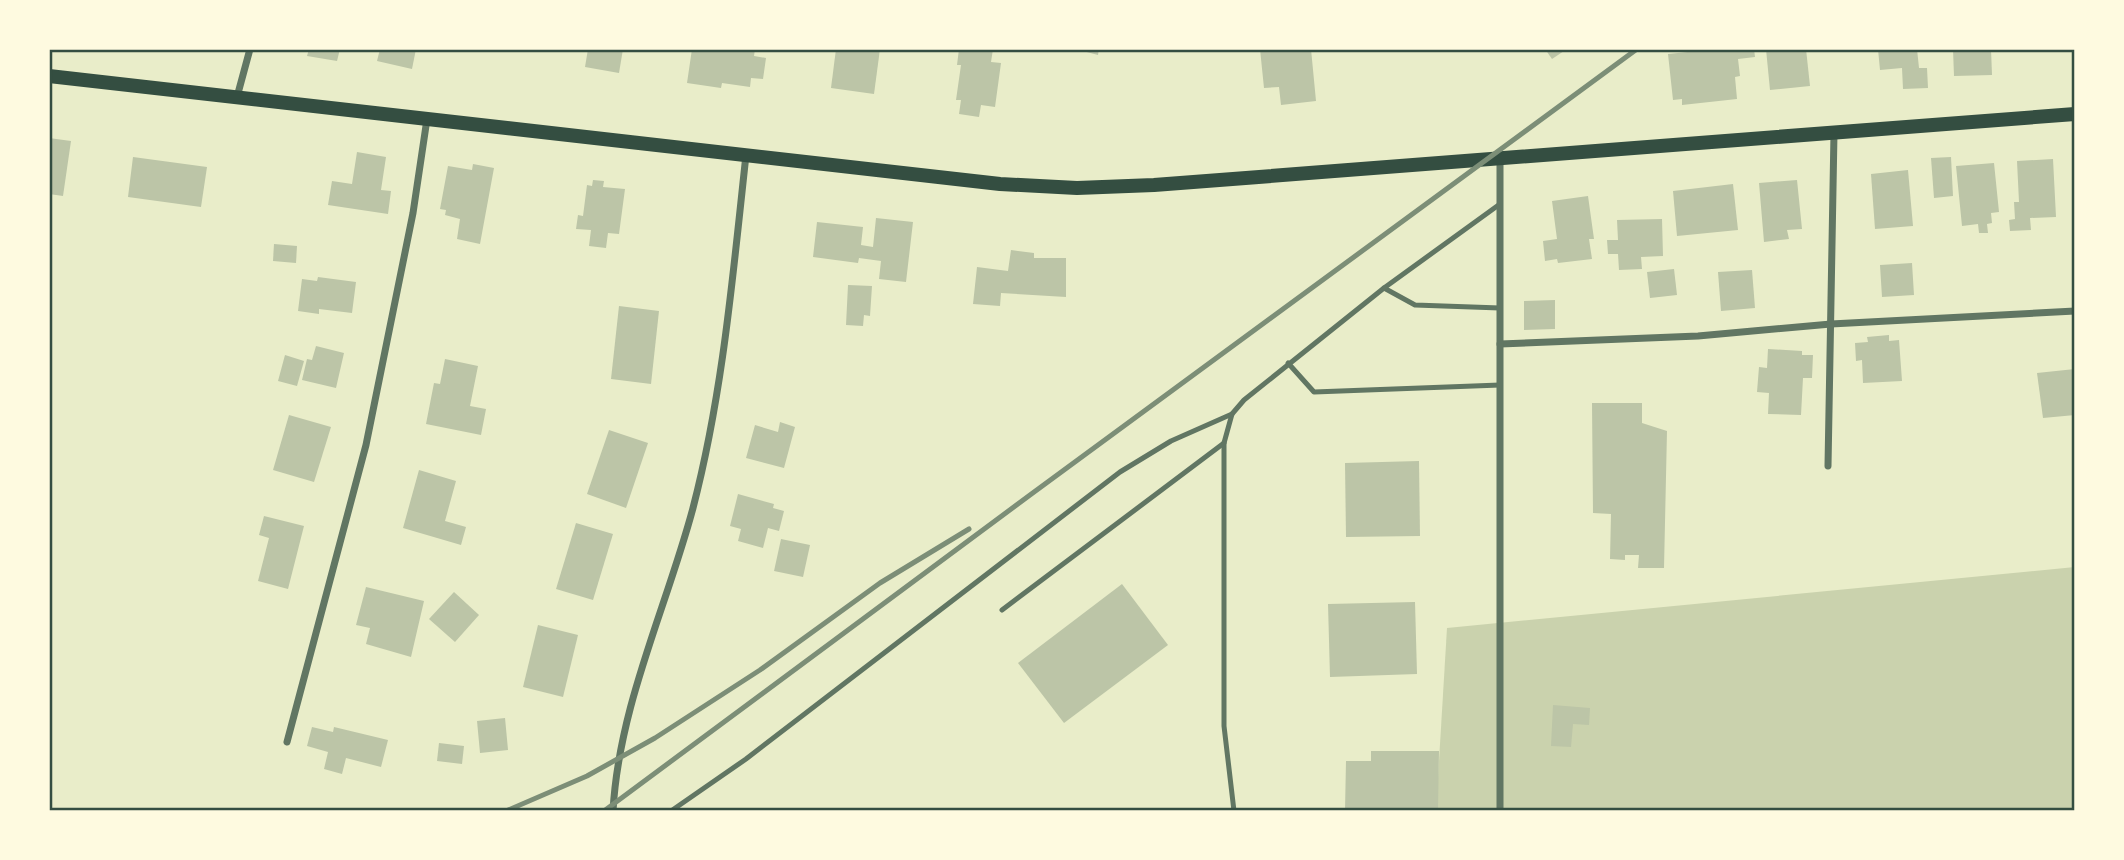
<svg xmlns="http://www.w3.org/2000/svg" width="2124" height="860" viewBox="0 0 2124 860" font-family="'Titillium Web',sans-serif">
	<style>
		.green { fill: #cad2ad }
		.building { fill: #bcc5a7 }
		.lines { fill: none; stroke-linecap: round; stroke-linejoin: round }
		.service { stroke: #617663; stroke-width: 5 }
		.minor { stroke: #617663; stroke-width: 7 }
		.secondary { stroke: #344e41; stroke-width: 14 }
		.rail { stroke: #7c8e77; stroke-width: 5 }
		.neatline { fill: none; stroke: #344e41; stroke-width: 2.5 }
	</style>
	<rect width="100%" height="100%" fill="#e9edc9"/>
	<path class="green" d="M2075,567V811H1436L1447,628Z"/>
	<g class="building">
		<path d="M309,49H340L337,61L307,56Z"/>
		<path d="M380,49H416L412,69L377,61Z"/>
		<path d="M588,49H623L619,73L585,67Z"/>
		<path d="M692,49H755L754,56L766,58L763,79L751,78L750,87L722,83L721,88L687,83Z"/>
		<path d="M836,49H880L874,94L831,88Z"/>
		<path d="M959,49H993L991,62L1001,63L995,107L981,105L979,117L959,114L961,100H956L961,65H957Z"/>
		<path d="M1075,49H1099L1098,55Z"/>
		<path d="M1260,49H1311L1316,101L1281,105L1279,87L1264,88Z"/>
		<path d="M1545,49H1567L1552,59Z"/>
		<path d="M1717,49H1754L1755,57L1738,59L1740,76L1735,77L1737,99L1682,105V99L1673,100L1668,54Z"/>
		<path d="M1766,49H1806L1810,86L1770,90Z"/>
		<path d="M1878,49H1917L1919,68H1927L1928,88L1903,89L1902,68L1880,70Z"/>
		<path d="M1953,49H1991L1992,75L1954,76Z"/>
		<path d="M49,138L71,141L63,196L49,194Z"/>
		<path d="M357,152L386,157L381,190L391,191L388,214L328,205L332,181L352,184Z"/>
		<path d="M133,157L207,167L201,207L128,197Z"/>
		<path d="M1951,157L1953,196L1934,198L1931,158Z"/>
		<path d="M2053,159L2056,217L2030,218L2031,230L2010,231L2009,220L2015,219L2014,202H2019L2017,161Z"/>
		<path d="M1994,163L1999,212L1991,213L1992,223L1987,224L1988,233H1979L1978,224L1962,226L1956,166Z"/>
		<path d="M473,164L494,168L480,244L457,239L460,219L445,215L446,210L440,209L448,166L472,170Z"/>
		<path d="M1908,170L1913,226L1875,229L1871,174Z"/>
		<path d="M593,180L604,181L603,187L625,189L619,234L608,233L606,248L589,246L591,230L576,229L578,215L583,216L587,185L592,186Z"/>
		<path d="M1797,180L1802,229L1787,230L1789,239L1764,242L1759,183Z"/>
		<path d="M1733,184L1738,230L1677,236L1673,191Z"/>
		<path d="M1588,196L1594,239H1589L1592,259L1558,263L1557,259L1545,261L1543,241L1557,239L1552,201Z"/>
		<path d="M876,218L913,222L906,282L879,279L881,261L859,258L858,263L813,257L817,222L863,227L861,245L873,247Z"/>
		<path d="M1662,219L1663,256L1641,257L1642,269L1619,270L1618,254H1608L1607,240H1618L1617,220Z"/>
		<path d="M274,244L297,246L296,263L273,261Z"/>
		<path d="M1011,250L1034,253V258H1066V297L1001,293L1000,306L973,304L977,267L1008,271Z"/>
		<path d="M1912,263L1914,295L1882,297L1880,265Z"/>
		<path d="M1674,269L1677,295L1650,298L1647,272Z"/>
		<path d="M1752,270L1755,308L1721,311L1718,272Z"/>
		<path d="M318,277L356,282L352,313L319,309V314L298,311L302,279L317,281Z"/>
		<path d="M848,285L872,286L870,316L864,315L863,326L846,325Z"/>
		<path d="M1555,300V329L1524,330V301Z"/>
		<path d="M619,306L659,311L651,384L611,379Z"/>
		<path d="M1889,335V341L1899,340L1902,381L1863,383L1862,360L1856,361L1855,343L1868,342L1867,337Z"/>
		<path d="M316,346L344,353L336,388L302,380L307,359L312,360Z"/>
		<path d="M1768,349L1802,351V355H1813L1812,378H1803L1801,415L1768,414L1769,393L1757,392L1759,367L1767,368Z"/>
		<path d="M285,355L304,361L297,386L278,381Z"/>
		<path d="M445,359L478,366L470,406L486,409L481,435L426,424L434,383L440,384Z"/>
		<path d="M2075,369V415L2043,418L2037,373Z"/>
		<path d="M1592,403H1642V423L1667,431L1664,568H1638L1639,555H1625V560L1610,559L1611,514L1593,513Z"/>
		<path d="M289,415L331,427L314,482L273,470Z"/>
		<path d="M780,422L795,427L784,468L746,458L755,425L778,432Z"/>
		<path d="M609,430L648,443L626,508L587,494Z"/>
		<path d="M1419,461L1420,536L1346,537L1345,463Z"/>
		<path d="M419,470L456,481L445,521L466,527L461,545L403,528Z"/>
		<path d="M738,494L774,504L773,508L784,511L779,531L768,528L763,548L738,541L741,529L730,526Z"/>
		<path d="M264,516L304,526L288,589L258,581L269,538L259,535Z"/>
		<path d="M576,523L613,534L593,600L556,589Z"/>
		<path d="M781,539L810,545L803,577L774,571Z"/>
		<path d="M1122,584L1168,645L1064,723L1018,663Z"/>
		<path d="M366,587L424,601L411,657L366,644L370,628L356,625Z"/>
		<path d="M454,592L479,615L455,642L429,619Z"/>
		<path d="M1415,602L1417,674L1330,677L1328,604Z"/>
		<path d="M538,625L578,635L563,697L523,687Z"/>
		<path d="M1553,705L1590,708L1589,725L1573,724L1571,747L1551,746Z"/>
		<path d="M505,718L508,750L480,753L477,721Z"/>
		<path d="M312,727L333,732L334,727L388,740L381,767L346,758L342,774L324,769L328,752L307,746Z"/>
		<path d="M439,743L464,746L462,764L437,761Z"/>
		<path d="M1371,751H1439L1438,811H1345L1346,761H1371Z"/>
	</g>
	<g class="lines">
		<g class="service">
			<path d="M1384,288L1415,305L1500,308"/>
			<path d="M1288,363L1314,392L1500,385"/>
			<path d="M1002,610L1224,443"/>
			<path d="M671,811L746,759L1120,472L1171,441L1232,414"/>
			<path d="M1234,811L1224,726V443L1232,414L1244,400L1384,288L1500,204"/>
		</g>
		<g class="minor">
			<path d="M237,97L250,49"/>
			<path d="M1500,344L1698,336L1831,324L2075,311"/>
			<path d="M1828,466L1834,133"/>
			<path d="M287,742L366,445L413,213L427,119"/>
			<path d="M613,811C619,705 666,609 693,508C723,393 733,273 746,155"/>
			<path d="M1500,811V158"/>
		</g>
		<path class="secondary" d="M49,76L1000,184L1077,188L1154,185L2075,114"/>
		<g class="rail">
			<path d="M506,811L587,776L655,738L760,670L880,583L969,529"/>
			<path d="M604,811L1030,495L1637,49"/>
		</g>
	</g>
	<rect width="2124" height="860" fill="none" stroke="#fefae0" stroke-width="102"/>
	<rect x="51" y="51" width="2022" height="758" class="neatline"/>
</svg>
